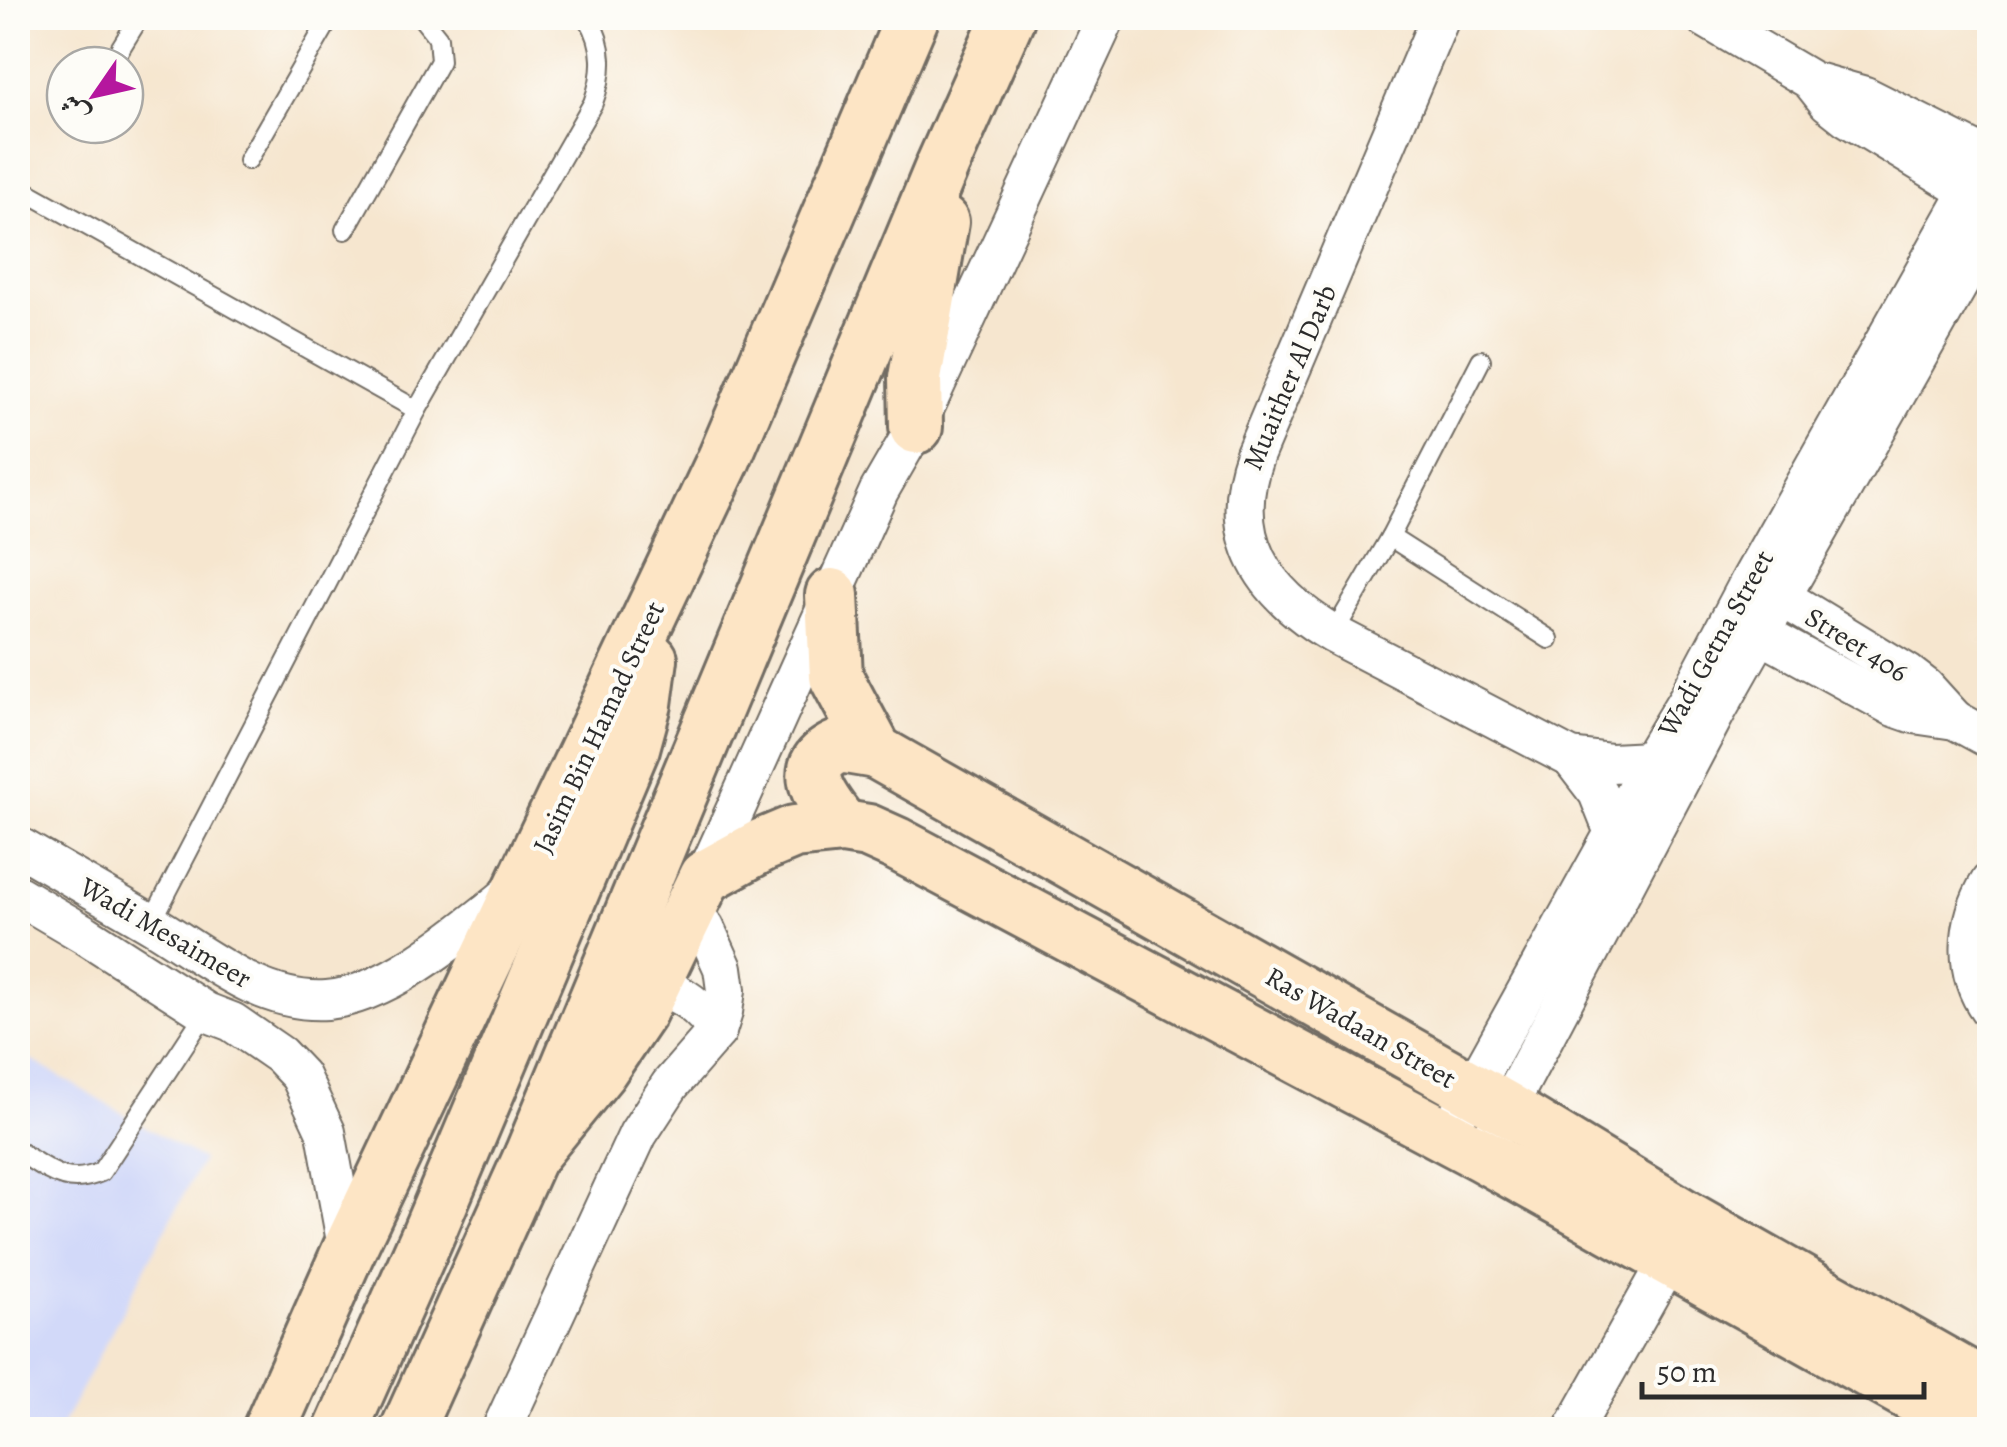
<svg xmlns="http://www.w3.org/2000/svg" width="2007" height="1447" viewBox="0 0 2007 1447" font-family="Alegreya,Amiri,serif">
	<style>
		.built { fill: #d2d9f9 }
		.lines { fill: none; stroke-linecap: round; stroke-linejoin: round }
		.lane-casing { stroke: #726c64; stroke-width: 22 }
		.street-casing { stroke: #726c64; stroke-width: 42 }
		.secondary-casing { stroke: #726c64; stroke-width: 58 }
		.lane { stroke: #fff; stroke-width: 18 }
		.street { stroke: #fff; stroke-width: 38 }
		.secondary { stroke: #fde5c5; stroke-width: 52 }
		.labels { text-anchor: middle; stroke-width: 8; stroke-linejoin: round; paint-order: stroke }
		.street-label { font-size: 28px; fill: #2b2b2b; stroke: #fdfcf7 }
	</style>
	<rect width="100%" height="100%" fill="#fdfcf7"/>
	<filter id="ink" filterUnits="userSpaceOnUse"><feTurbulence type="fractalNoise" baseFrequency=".01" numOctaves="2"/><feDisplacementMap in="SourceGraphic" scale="20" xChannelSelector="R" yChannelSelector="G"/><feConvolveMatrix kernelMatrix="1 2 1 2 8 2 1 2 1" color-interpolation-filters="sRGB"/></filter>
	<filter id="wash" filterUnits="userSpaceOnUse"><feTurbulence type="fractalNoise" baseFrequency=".0048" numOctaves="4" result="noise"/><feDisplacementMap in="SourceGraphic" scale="40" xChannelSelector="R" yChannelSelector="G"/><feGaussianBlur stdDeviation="2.25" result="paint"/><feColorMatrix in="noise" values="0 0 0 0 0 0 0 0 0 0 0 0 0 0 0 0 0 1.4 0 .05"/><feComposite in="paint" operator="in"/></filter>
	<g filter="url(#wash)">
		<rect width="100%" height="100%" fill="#f6e6cf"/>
		<path class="built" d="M18,1052L202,1160L60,1429L18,1430Z"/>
	</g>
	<g filter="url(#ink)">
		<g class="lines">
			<g class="lane-casing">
				<g id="lane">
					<path d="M110,65L139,18"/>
					<path d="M248,160L330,18"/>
					<path d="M18,187L417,410"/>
					<path d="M345,230L440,61L438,38L422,18"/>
					<path d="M1390,537L1549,639"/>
					<path d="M1333,634L1390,537L1481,360"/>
					<path d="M151,923L417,410L593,103C604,73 605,46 588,18"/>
					<path d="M18,1151C48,1169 65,1188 101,1172L206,1012"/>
				</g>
			</g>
			<g class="street-casing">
				<g id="street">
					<path d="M1440,18L1255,454C1225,537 1262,592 1333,634L1571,758L1611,763L1650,761"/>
					<path d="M1705,18L1812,81L1865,96L1990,159"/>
					<path d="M1813,83L1828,102L1847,117L1985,201"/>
					<path d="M1762,585L1908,674L1925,687L1955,720"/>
					<path d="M1741,623L1894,707L1914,714L1955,720L1990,739"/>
					<path d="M1571,758L1598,793L1614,833"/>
					<path d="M18,846C61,871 105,896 149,922C203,954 261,1005 327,1000C390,995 467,928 515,890"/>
					<path d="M705,877L879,491L916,427L1106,18"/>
					<path d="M1990,882C1966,921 1962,972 1990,1010"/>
					<path d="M18,895L86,935L206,1012L232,1022L280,1055L300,1076L326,1132L348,1252"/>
					<path d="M655,985C682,993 701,1007 717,1031"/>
					<path d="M1461,1109L1614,833L1650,761L1688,698L1751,579L1990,154"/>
					<path d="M1495,1131L1716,712L1990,229"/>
					<path d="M501,1430L638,1134L670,1085L717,1031L723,1012L726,990L723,968L705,928L689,907"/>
					<path d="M1573,1430L1680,1240"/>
				</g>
			</g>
			<g class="secondary-casing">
				<g id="secondary">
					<path d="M916,427L915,378L942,222"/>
					<path d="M832,595L836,677L876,752L1507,1109L1691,1220L1990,1389"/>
					<path d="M843,827C822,800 792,766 840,746L876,752"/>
					<path d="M530,1157L600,1071L640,1012L705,877L763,845L794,832L843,827L868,831L897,844L1482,1155L1974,1430"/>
					<path d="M269,1430L348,1252L724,459L912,18"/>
					<path d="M341,1430L426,1239L633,748L645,704L651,659"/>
					<path d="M407,1430L530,1157L943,164L1008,18"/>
				</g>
			</g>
			<use href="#lane" class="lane"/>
			<use href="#street" class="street"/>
			<use href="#secondary" class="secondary"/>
		</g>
	</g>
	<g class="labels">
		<g class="street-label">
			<text transform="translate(1289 377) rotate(-67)" y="10">Muaither Al Darb</text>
			<text transform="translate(1715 643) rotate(-61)" y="10">Wadi Getna Street</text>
			<text transform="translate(1857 644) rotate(32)" y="10">Street 406</text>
			<text transform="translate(598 727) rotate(-65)" y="10">Jasim Bin Hamad Street</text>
			<text transform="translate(166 932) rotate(30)" y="10">Wadi Mesaimeer</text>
			<text transform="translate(1361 1027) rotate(30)" y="10">Ras Wadaan Street</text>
		</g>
	</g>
	<rect width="2007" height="1447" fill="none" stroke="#fdfcf7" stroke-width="60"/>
	<g transform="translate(95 95) rotate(236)"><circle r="48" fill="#fdfcf7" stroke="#a9a8a5" stroke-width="2.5"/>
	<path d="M0-8L18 38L0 25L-18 38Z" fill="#b5179e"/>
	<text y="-15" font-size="28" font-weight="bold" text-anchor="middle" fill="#2b2b2b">ش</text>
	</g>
	<path d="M1642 1382v15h282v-15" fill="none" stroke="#2b2b2b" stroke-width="5"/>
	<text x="1657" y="1382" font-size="30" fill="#2b2b2b" stroke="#fdfcf7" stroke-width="8" paint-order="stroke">50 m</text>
</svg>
